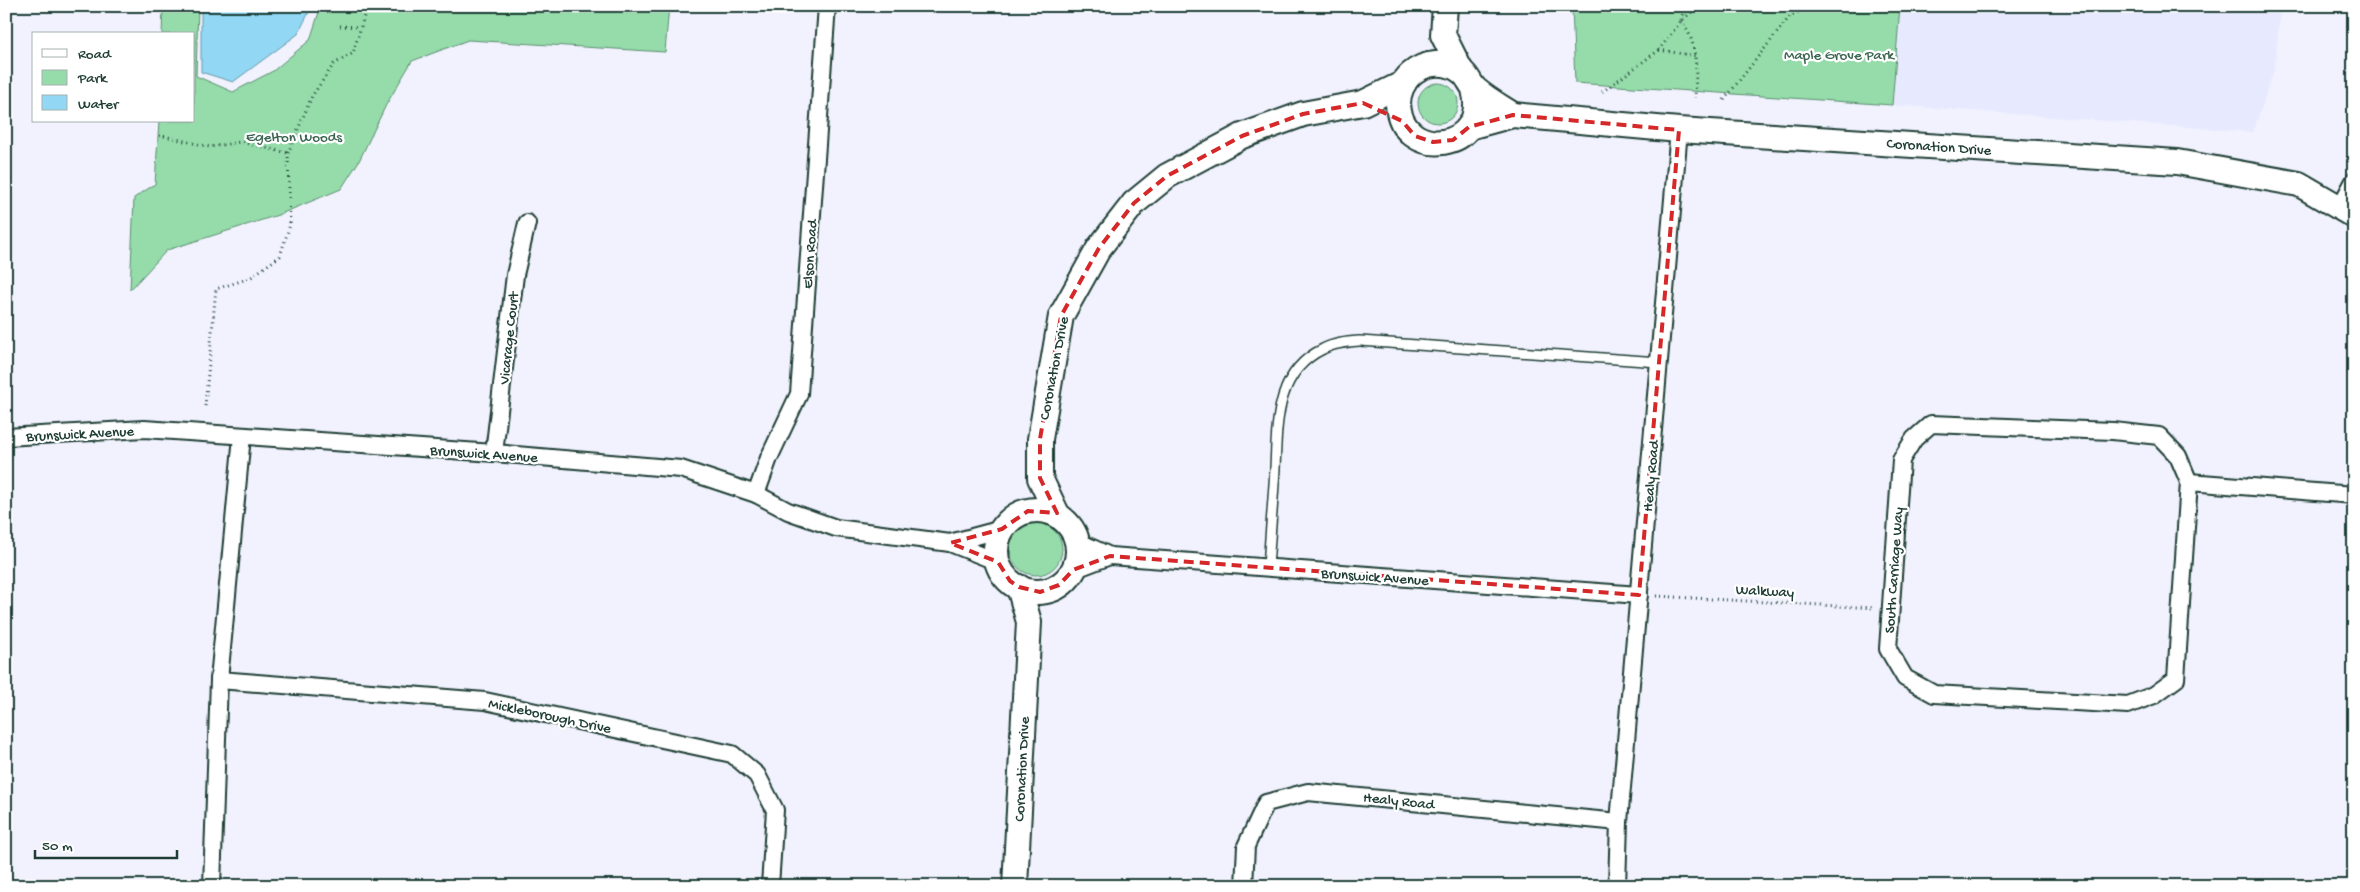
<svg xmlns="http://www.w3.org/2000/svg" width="2360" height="892" viewBox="0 0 2360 892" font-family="'Gochi Hand',sans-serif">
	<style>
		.built { fill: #e7e9fe }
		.green { fill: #95dcaa; stroke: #5a8c6f }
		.water { fill: #92d7f4; stroke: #6499a7 }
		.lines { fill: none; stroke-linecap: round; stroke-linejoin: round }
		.lane-casing { stroke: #1f3d34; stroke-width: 12 }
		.street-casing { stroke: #1f3d34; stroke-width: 20 }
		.secondary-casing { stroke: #1f3d34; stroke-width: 28 }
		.path { stroke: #1f3d34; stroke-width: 3; stroke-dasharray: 1 4; stroke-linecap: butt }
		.lane { stroke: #fff; stroke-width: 9 }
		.street { stroke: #fff; stroke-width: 16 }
		.secondary { stroke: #fff; stroke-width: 24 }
		.marked { fill: none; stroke: #d62828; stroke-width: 4; stroke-dasharray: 10 6; stroke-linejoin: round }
		.labels { text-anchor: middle; stroke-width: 4.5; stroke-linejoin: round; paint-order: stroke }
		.park-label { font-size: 15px; fill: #3c6552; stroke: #fff }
		.street-label { font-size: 15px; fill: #1f3d34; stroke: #fff }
	</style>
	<rect width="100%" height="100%" fill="#f1f2fe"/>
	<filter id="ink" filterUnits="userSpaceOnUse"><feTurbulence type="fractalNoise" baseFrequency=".02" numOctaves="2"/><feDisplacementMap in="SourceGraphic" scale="10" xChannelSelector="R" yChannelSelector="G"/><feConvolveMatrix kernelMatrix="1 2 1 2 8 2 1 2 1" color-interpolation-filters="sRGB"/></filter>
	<g filter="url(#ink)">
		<path class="built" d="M1900,6H2281L2274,70L2253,132L1892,105Z"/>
		<g class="green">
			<path d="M163,6H198L196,76L233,92L273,71L310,40L321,6H669L665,52L468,40L412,61L386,105L359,161L341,189L278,215L167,250L130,290L134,198L155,184L159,121H194V34H162Z"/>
			<path d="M1572,6H1900L1892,105L1575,83Z"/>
			<circle cx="1438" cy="103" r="20"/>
			<circle cx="1036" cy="549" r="26"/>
		</g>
		<path class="water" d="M201,6H307L310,10L298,34L233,82L201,72Z"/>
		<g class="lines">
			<g class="lane-casing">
				<path id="lane" d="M1268,568C1270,535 1273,502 1275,469C1277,424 1275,372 1323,349C1334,343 1348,342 1360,341L1659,362"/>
			</g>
			<g class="street-casing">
				<g id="street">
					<path d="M2340,207L2354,181"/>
					<path d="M1931,424L2113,431L2159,436L2178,456L2189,482L2176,679L2154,695L2128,705L1934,694L1905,678L1888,649L1901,460L1914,439Z"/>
					<path d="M242,436L219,680L485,701L732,754L757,775L775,810L770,886"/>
					<path d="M6,437L144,429L494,453L681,469L756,494L788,511L836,528L950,543L998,562"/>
					<path d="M494,453L515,275L527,223"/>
					<path d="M2189,482L2354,495"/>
					<path d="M756,494L769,458L799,394L827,6"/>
					<path d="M1077,541L1110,556L1639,595"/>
					<path d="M950,543L1002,529"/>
					<path d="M1073,570L1110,556"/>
					<path d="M212,886L219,680"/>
					<path d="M1244,886L1246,846L1266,803L1308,792L1619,822"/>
					<path d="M1617,886L1619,822L1679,130"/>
				</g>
			</g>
			<g class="secondary-casing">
				<g id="secondary">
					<path d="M1445,6L1443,35L1461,71"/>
					<path d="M1474,89C1491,152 1401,162 1398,104C1398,93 1403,81 1411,74C1425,62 1446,60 1461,71C1468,76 1470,84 1475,89C1486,99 1501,107 1513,115"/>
					<path d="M1469,127L1513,115L1679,130L2177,162L2299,184L2354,216"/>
					<circle cx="1037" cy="551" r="41"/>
					<path d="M1058,516L1040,478V439L1061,316L1099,248L1134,203L1167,176L1242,136L1303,114L1363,103L1404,83"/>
					<path d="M1015,886L1029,622L1019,587"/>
				</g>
			</g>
			<g class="path">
				<path d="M1681,20L1685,6"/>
				<path d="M1681,21C1699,43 1696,71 1695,98"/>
				<path d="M340,26L360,27"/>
				<path d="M1659,50L1696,56"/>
				<path d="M1602,92L1659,50L1681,21L1699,6"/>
				<path d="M1724,100L1791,15L1815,6"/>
				<path d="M159,135L210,147L240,142L288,153"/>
				<path d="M205,406L216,289L250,278L280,256L290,225L288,153L312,96L334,64L353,53L367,6"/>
				<path d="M1656,596L1874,608"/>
			</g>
			<use href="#lane" class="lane"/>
			<use href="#street" class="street"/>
			<use href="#secondary" class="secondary"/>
		</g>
	</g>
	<path class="marked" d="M1363,103L1402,121L1415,136L1433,142L1453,140L1469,127L1513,115L1679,130L1639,595L1110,556L1073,570L1059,585L1040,592L1019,587L1010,581L998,562L950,543L1002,529L1028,511L1057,513L1040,478V439L1061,316L1099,248L1134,203L1167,176L1242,136L1303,114Z"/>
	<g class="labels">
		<g class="park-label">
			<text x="1839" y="59">Maple Grove Park</text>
			<text x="294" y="141">Egelton Woods</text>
		</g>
		<g class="street-label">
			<text transform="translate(1939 146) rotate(4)" y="5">Coronation Drive</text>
			<text transform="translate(809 254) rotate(-86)" y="5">Elson Road</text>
			<text transform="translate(508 338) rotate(-84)" y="5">Vicarage Court</text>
			<text transform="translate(1053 368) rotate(-79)" y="5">Coronation Drive</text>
			<text transform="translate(80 433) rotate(-3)" y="5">Brunswick Avenue</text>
			<text transform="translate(484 453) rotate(4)" y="5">Brunswick Avenue</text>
			<text transform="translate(1650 476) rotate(-85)" y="5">Healy Road</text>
			<text transform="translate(1893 570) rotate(-86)" y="5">South Carriage Way</text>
			<text transform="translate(1375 576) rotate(4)" y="5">Brunswick Avenue</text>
			<text transform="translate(1765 590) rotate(3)" y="5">Walkway</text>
			<text transform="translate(550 715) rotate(12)" y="5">Mickleborough Drive</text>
			<text transform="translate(1021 769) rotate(-87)" y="5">Coronation Drive</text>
			<text transform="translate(1399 800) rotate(6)" y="5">Healy Road</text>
		</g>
	</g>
	<rect width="2360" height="892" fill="none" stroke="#fff" stroke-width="25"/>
	<rect x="12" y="12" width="2335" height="867" fill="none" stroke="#1f3d34" stroke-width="2" filter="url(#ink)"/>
	<rect x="32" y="32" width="162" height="90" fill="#ffffff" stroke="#a5b1ae"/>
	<rect x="42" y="49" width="25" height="8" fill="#ffffff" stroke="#a5b1ae"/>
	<text x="78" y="58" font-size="15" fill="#1f3d34">Road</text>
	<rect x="42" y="70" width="25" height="15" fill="#95dcaa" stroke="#a5b1ae"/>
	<text x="78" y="82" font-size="15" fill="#1f3d34">Park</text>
	<rect x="42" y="95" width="25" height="15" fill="#92d7f4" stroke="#a5b1ae"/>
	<text x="78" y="108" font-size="15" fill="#1f3d34">Water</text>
	<path d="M35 850v8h142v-8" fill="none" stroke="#1f3d34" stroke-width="2.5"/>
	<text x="42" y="850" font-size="15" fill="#1f3d34" stroke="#ffffff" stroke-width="4" paint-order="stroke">50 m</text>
</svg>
